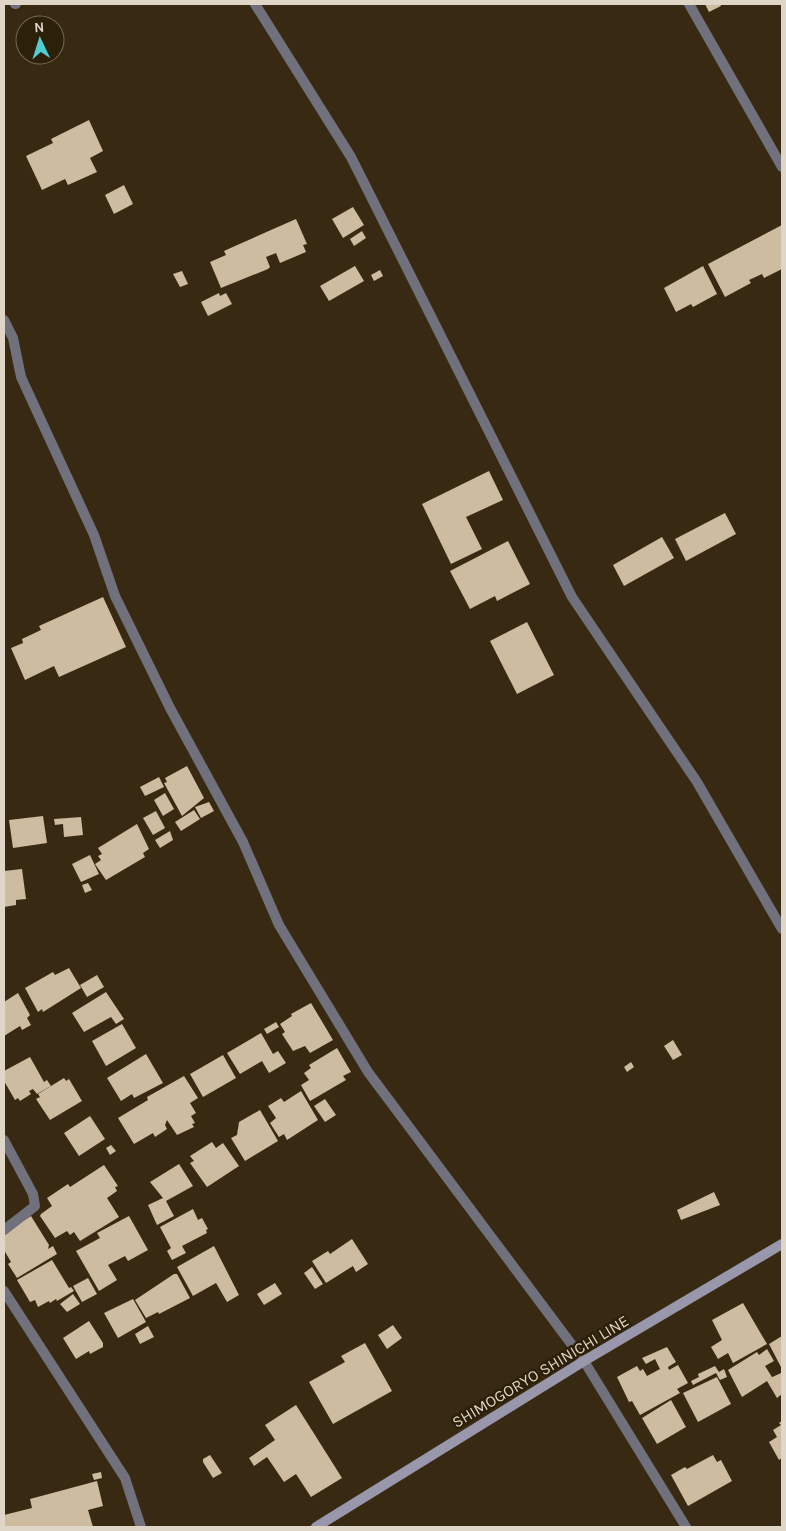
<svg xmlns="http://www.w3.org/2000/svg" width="786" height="1531" viewBox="0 0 786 1531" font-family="Karla,sans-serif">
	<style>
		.building { fill: #cdbca0 }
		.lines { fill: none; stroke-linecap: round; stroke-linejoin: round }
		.minor { stroke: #71717d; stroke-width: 10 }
		.secondary { stroke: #9997ab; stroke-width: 10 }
		.labels { text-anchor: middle; stroke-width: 5; stroke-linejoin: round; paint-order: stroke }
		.street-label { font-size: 16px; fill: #dfd6c8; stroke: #2d2008 }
	</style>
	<rect width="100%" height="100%" fill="#382a12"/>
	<g class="building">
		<path d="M705,4H720L721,6L709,12Z"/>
		<path d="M89,120L103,151L90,158L97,172L68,185L65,179L42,190L26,156L53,143L51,139Z"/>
		<path d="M124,185L133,204L114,214L105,195Z"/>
		<path d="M353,207L364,225L343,238L332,219Z"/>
		<path d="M296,219L307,244L303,245L306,252L280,263L276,253L266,257L270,267L268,269L221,288L210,262L226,255L224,251L235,246Z"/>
		<path d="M782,225V269L764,278L762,274L749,280L751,283L725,297L708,264Z"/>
		<path d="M362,231L366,238L354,246L350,239Z"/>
		<path d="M355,266L364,281L329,301L320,286Z"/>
		<path d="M703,266L717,294L693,307L691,304L676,312L664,288Z"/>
		<path d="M380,270L383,276L374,281L371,275Z"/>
		<path d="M182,271L188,284L180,287L173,274Z"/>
		<path d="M219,293L220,296L226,293L232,304L208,316L201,302Z"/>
		<path d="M489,471L503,500L466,517L482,549L451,564L422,504Z"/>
		<path d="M725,513L736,534L686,561L675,539Z"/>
		<path d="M662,537L674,558L624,586L613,565Z"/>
		<path d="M508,541L530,584L497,601L495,596L470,609L450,571Z"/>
		<path d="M103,597L126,647L59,677L54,666L25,680L11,648L23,643L22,639L41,630L39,626Z"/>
		<path d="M527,622L554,675L517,694L490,641Z"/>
		<path d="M187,766L204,798L182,816L164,783L167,782L165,778Z"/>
		<path d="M159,777L164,787L145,796L140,787Z"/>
		<path d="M165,793L174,809L163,816L154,800Z"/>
		<path d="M209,802L214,811L201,818L195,807Z"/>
		<path d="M194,810L200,819L181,831L175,822Z"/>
		<path d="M156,811L165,828L153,835L143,818Z"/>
		<path d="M43,816L47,843L13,848L9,820Z"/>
		<path d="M81,817L83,835L64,837L63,824L55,825L54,819Z"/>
		<path d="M137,824L149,849L143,853L145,857L106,880L95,864L101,860L98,856L102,854L98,848Z"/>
		<path d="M170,831L173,840L160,848L155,840Z"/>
		<path d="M90,855L99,874L81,882L72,864Z"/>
		<path d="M22,869L26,899L16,900V905L4,907V871Z"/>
		<path d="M88,883L92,890L85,893L82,885Z"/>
		<path d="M69,968L81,988L43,1012L42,1009L38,1012L25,988L53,972L55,975Z"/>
		<path d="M97,975L104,987L87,997L80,985Z"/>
		<path d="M106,992L124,1019L116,1024L111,1017L84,1032L72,1013Z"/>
		<path d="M18,993L30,1015L27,1018L31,1025L22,1030L20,1026L4,1036V1002Z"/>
		<path d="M311,1003L333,1040L310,1053L305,1046L293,1051L282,1034L285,1032L280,1024L292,1016L291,1014Z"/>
		<path d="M276,1022L279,1027L267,1034L264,1029Z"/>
		<path d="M122,1024L136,1048L106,1066L92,1041Z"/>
		<path d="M261,1033L273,1054L278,1051L286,1063L269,1073L262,1061L240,1074L227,1053Z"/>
		<path d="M673,1040L682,1055L673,1060L664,1046Z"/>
		<path d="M337,1048L351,1072L343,1076L346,1080L310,1101L301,1085L309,1080L304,1073L311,1068L309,1065Z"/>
		<path d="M146,1054L163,1083L134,1098L132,1094L121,1101L107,1078Z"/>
		<path d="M223,1055L236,1078L203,1097L190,1074Z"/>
		<path d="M30,1057L44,1082L47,1080L51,1086L37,1094L33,1089L29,1091L31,1094L20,1101L18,1098L15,1100L4,1081V1071Z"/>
		<path d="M631,1062L634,1067L627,1072L624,1067Z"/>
		<path d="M184,1076L198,1098L190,1103L196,1113L191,1116L195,1123L192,1124L194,1127L177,1135L167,1120L165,1125L167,1129L155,1137L153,1133L134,1144L118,1118L148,1100L147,1097Z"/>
		<path d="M64,1078L66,1081L69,1079L82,1101L50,1120L36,1099L40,1097L38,1094Z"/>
		<path d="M301,1091L318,1120L287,1140L284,1134L279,1137L270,1123L276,1118L268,1106L281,1098L284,1102Z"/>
		<path d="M325,1099L336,1115L325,1122L314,1106Z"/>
		<path d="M260,1110L278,1141L245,1161L231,1138L237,1135L239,1122Z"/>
		<path d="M90,1116L105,1139L79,1156L64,1133Z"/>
		<path d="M212,1142L216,1148L223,1143L239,1166L207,1187L190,1163L194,1161L190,1156Z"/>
		<path d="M111,1145L116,1151L110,1155L106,1148Z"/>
		<path d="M179,1164L193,1186L166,1201L174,1216L157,1225L148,1205L163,1198L150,1182Z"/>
		<path d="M104,1165L118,1186L115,1187L117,1191L107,1198L119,1217L80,1241L74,1232L70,1235L67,1231L55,1238L40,1216L41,1214L52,1206L47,1198L68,1184L70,1187Z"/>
		<path d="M714,1192L720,1205L681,1220L677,1210Z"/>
		<path d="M193,1209L198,1220L202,1218L208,1229L206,1230L207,1233L182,1246L186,1253L172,1260L167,1251L171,1248L160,1227Z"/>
		<path d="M31,1216L49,1245L48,1249L53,1246L57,1254L17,1278L8,1264L11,1262L4,1250V1233Z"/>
		<path d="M129,1216L148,1250L128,1261L125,1256L108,1265L117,1280L99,1291L76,1251L100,1238L97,1233Z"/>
		<path d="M352,1239L368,1264L356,1272L353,1266L326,1283L312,1261L328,1251L330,1254Z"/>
		<path d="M214,1246L239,1295L227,1302L216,1283L193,1296L177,1267Z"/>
		<path d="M52,1260L69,1288L71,1287L74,1291L57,1301L56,1299L50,1303L49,1301L38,1307L35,1300L30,1302L17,1280Z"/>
		<path d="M312,1267L323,1284L315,1289L304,1273Z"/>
		<path d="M174,1274H177L190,1298L159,1314L158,1312L146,1318L135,1300Z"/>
		<path d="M88,1278L97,1294L82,1302L73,1286Z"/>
		<path d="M275,1283L282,1294L264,1305L257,1294Z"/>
		<path d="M73,1294L80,1304L67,1312L60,1304Z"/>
		<path d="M133,1299L146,1322L118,1338L104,1313Z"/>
		<path d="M743,1303L767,1344L733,1363L728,1353L718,1359L711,1347L722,1340L712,1320Z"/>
		<path d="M89,1321L103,1343V1347L90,1354L89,1351L76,1359L63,1338Z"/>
		<path d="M393,1325L402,1338L387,1349L378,1335Z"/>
		<path d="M148,1326L154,1337L140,1344L135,1334Z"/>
		<path d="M782,1336V1369L769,1344Z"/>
		<path d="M365,1343L392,1391L333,1424L309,1382L345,1362L341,1356Z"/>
		<path d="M667,1347L676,1362L668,1367L669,1370L678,1365L688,1383L677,1389L680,1393L640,1415L632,1401L629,1402L617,1377L637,1366L640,1371L643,1369L647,1376L660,1369L655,1359L646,1364L642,1358Z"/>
		<path d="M767,1349L774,1361L765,1366L772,1377L768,1379L781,1373L782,1394L777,1398L767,1381L742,1397L728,1370L757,1352L759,1355Z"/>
		<path d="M715,1366L719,1372L724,1369L727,1377L720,1380L716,1373L693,1385L691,1381L699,1377L698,1374Z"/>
		<path d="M717,1377L731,1404L698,1422L683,1393Z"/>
		<path d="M671,1400L686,1427L657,1444L642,1418Z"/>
		<path d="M296,1405L342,1478L311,1497L296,1474L284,1482L267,1457L254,1466L249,1458L275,1440L265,1425Z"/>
		<path d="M782,1421V1458L779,1460L769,1442L777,1437L773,1430L781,1425L779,1423Z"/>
		<path d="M210,1455L222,1473L213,1478L203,1462V1459Z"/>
		<path d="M713,1455L717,1462L721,1460L732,1481L688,1506L671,1475L685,1467L687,1469Z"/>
		<path d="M101,1472L102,1478L94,1480L92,1474Z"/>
		<path d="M97,1481L103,1506L88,1510L93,1527H4V1515L32,1508L30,1499Z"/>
	</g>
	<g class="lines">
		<g class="minor">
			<path d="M15,4H16"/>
			<path d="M255,4L351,157L572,597L697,782L782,929"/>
			<path d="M689,4L782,167"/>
			<path d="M4,320L13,338L21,377L94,535L115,596L170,708L243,842L279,925L368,1072L584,1361L686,1527"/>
			<path d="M4,1140L33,1194L35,1206L4,1230"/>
			<path d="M4,1291L125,1478L141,1527"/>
		</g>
		<path class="secondary" d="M316,1527L584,1361L782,1244"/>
	</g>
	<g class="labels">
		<g class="street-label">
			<text transform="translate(540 1371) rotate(-31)" y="6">SHIMOGORYO SHINICHI LINE</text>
		</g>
	</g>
	<rect width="786" height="1531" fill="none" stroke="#dfd6c8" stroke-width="10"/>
	<g transform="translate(40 40) rotate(356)"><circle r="24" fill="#2d2008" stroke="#746955"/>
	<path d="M0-4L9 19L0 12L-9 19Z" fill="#51ccd3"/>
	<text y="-8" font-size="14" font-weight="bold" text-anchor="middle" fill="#dfd6c8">N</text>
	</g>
</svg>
